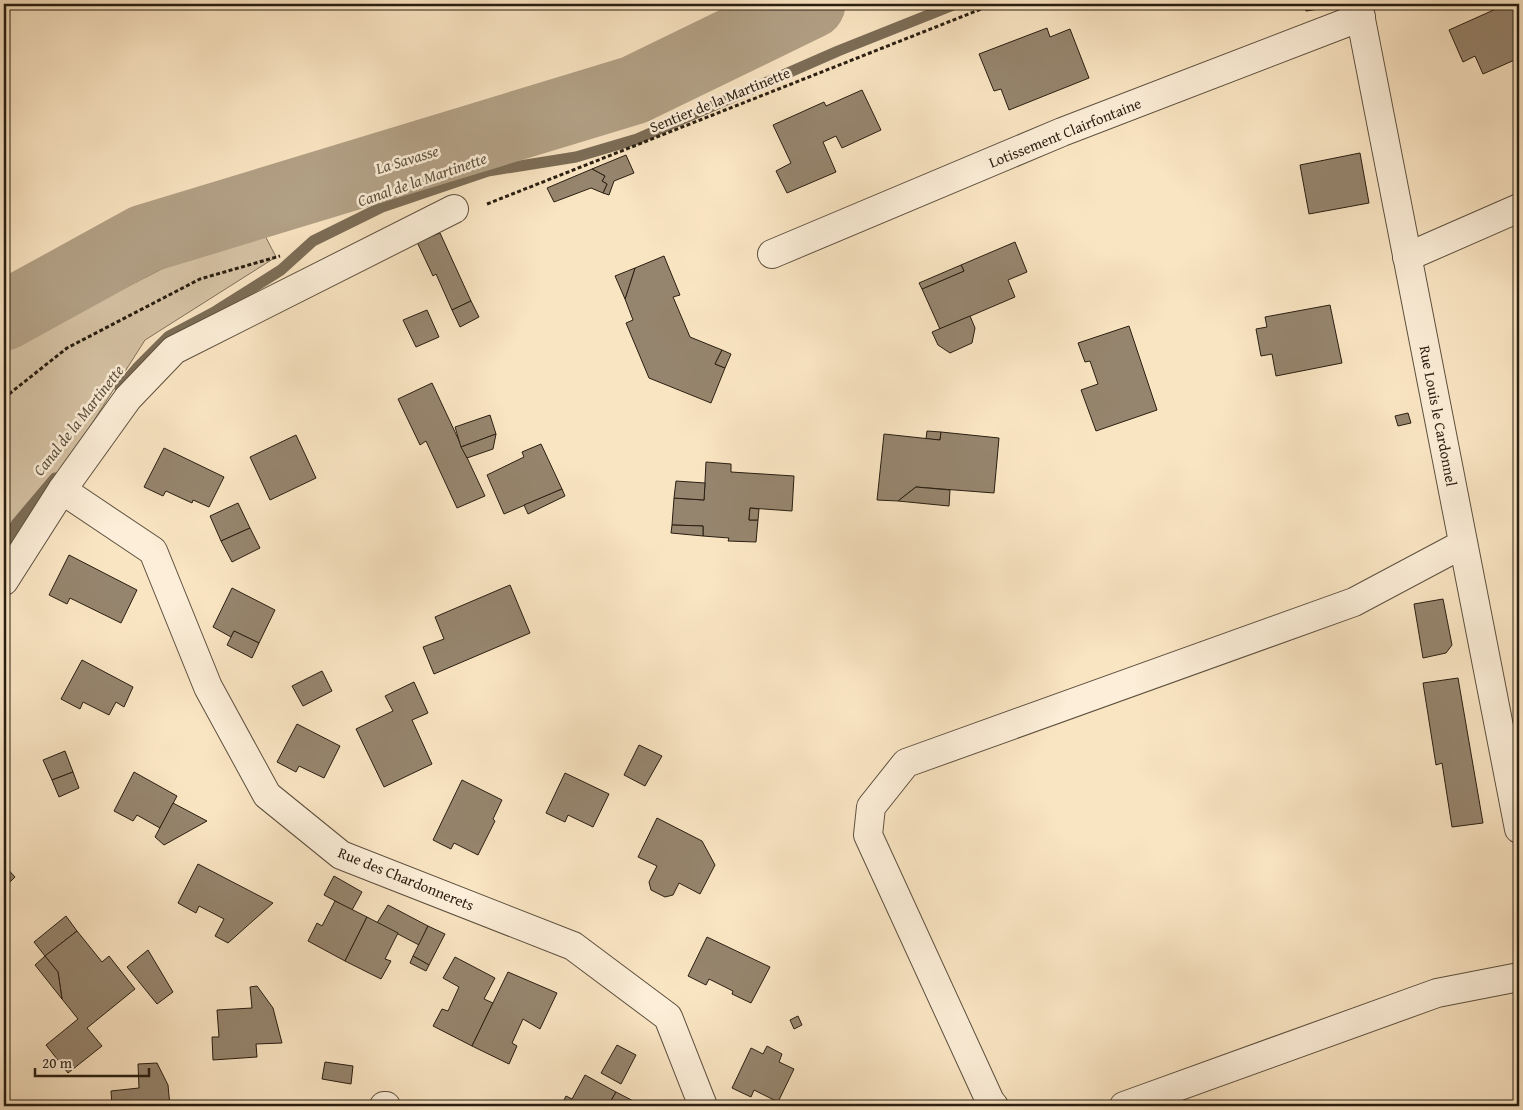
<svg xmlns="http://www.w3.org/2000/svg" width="1523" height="1110" viewBox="0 0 1523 1110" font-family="'Gentium Book Plus',serif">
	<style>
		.green { fill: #d6c3a5; stroke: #80705b }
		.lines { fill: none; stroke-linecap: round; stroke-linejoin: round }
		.stream { stroke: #7c6d57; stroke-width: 11 }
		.river { stroke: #b3a186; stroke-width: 69 }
		.building { fill: #96856e; stroke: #291e11 }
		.minor-casing { stroke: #5d503e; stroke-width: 30 }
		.path { stroke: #291e11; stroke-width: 3; stroke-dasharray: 4 2.5; stroke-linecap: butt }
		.minor { stroke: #fceed8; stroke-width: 28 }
		.labels { text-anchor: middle; stroke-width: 5; stroke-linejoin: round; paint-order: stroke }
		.street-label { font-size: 15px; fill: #291e11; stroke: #fceed8 }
		.water-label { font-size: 16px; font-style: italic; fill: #605240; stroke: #fceed8 }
	</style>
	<rect width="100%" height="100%" fill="#fae5c3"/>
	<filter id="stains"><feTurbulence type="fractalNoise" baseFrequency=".004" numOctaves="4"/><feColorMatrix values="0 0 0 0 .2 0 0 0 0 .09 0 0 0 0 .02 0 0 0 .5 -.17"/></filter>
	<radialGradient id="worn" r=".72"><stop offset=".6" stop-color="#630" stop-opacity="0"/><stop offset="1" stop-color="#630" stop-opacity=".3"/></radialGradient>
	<path class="green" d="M257,220L276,257L145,340L4,562V350Z"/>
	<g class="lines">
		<g class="stream">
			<path d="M120,388L137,368L169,336L216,311L281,270L313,241L382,207L488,171L576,157L637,139L838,51L956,4"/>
			<path d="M4,544L17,523L55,478"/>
		</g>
		<path class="river" d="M4,316L144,239L634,90L811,4"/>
	</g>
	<g class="building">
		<path d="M1221,4H1239L1222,9Z"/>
		<path d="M1304,4H1332V7L1306,11Z"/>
		<path d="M1507,4H1511L1519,22V58L1483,74L1475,56L1463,62L1449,30Z"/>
		<path d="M1519,4V22L1512,6Z"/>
		<path d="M1047,28L1050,37L1070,29L1089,78L1009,110L1001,89L994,91L979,54Z"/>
		<path d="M862,90L881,130L842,148L836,136L823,142L836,172L787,193L776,171L791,163L773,125L824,102L826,106Z"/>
		<path d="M1360,153L1369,203L1309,214L1300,165Z"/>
		<path d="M626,155L634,173L614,181L609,195L603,193L607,184L602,181L605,176L592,169Z"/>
		<path d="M592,169L605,176L602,181L607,184L603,193L591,188L554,202L547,188Z"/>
		<path d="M440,233L471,301L452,310L436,274L433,276L417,242Z"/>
		<path d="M1015,242L1027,272L1008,280L1015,297L940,329L922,289L964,271L961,265Z"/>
		<path d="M664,256L680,295L673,297L690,337L722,350L715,364L725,368L711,403L649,378L626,323L633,320L625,299L635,268Z"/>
		<path d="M961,265L964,271L922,289L919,283Z"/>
		<path d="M635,268L625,299L615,276Z"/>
		<path d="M471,301L479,317L460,327L452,310Z"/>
		<path d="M1330,305L1342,363L1276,376L1272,354L1261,356L1256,329L1267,327L1265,317Z"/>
		<path d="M427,310L439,337L416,347L403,320Z"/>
		<path d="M970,316L975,328L972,343L950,353L938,345L932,332Z"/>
		<path d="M1129,326L1157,410L1096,431L1081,390L1098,384L1090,361L1085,362L1078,343Z"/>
		<path d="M722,350L731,354L725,368L715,364Z"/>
		<path d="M432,383L485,496L457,508L426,441L420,445L398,399Z"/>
		<path d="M1408,413L1411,423L1398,426L1395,416Z"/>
		<path d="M490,415L496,434L461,447L455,427Z"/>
		<path d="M927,431L941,432L940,440L926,439Z"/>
		<path d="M941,432L999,438L994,493L916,487L898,501L877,500L884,434L940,440Z"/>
		<path d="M496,434L493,449L467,458L461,447Z"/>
		<path d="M296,435L316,478L270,500L250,457Z"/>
		<path d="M541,444L562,489L504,514L487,475L524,457L522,452Z"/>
		<path d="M164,448L224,477L209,507L193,500L192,503L166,491L163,496L144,487Z"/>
		<path d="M706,462L731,464V472L794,476L792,511L750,508L749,520H758L756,542L728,541L729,538L703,536V526L672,525L674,498L704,500Z"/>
		<path d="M676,481L705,483L704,500L674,498Z"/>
		<path d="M916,487L950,490L949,506L898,501Z"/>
		<path d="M562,489L565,496L528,514L524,505Z"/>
		<path d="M238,503L250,528L221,541L210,516Z"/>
		<path d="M750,508L759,509L758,520H749Z"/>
		<path d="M672,525L703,526V536L671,533Z"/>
		<path d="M250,528L260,548L232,562L221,541Z"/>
		<path d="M69,555L137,590L121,623L70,598L67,604L49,595Z"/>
		<path d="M510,585L530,633L434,674L423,647L444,639L435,617Z"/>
		<path d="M232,588L275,610L259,643L234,631L231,637L213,627Z"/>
		<path d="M1443,599L1452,645L1446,653L1423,658L1414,604Z"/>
		<path d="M234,631L259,643L252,658L227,645Z"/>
		<path d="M82,660L133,687L124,707L116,702L109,715L83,702L80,709L61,699Z"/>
		<path d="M322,671L332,691L303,706L292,686Z"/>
		<path d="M1458,678L1483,823L1452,827L1442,763L1436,765L1423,683Z"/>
		<path d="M414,682L428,713L412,720L432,764L384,787L356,729L393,711L385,696Z"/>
		<path d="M297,724L340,746L324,778L299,766L296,772L277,762Z"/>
		<path d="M639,745L662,756L645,786L624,775Z"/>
		<path d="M65,751L73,772L52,780L43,760Z"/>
		<path d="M73,772L79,788L59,797L52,780Z"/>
		<path d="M134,772L177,796L160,828L137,815L133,821L114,811Z"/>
		<path d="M565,773L609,794L593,827L568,815L565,822L546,813Z"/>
		<path d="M462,780L502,800L493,819L495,821L478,855L454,843L451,849L433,840Z"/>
		<path d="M173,803L207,821L164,845L155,837Z"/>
		<path d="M657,818L702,841L715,865L700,894L679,883L673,895L665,897L651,890L649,882L657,866L638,857Z"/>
		<path d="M198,864L273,903L228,943L215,936L224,919L199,906L196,913L178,903Z"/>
		<path d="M4,865L15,877L4,888Z"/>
		<path d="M334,876L362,892L352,910L324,895Z"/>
		<path d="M335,901L367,917L345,961L308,941L317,923L322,926Z"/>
		<path d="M388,905L428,926L419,945L377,923Z"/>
		<path d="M66,916L77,931L45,956L34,942Z"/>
		<path d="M367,917L398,933L385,959L391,961L381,979L345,961Z"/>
		<path d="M428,926L445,934L429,965L413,956Z"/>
		<path d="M77,931L102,962L109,956L135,989L87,1028L102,1046L68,1073L46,1045L78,1019L62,999L58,972L45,956Z"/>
		<path d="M707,937L770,967L751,1003L732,994L733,991L709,979L706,985L688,976Z"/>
		<path d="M148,950L173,992L157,1004L127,967Z"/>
		<path d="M45,956L58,972L62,999L35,965Z"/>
		<path d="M413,956L429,965L426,971L410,963Z"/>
		<path d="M455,957L495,978L484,999L493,1003L472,1046L433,1026L442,1009L448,1011L459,987L443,978Z"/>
		<path d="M508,972L557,993L540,1029L523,1019L512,1043L517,1046L509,1064L472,1046Z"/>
		<path d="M257,986L273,1008L282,1043L256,1044L257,1057L213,1060L212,1037H219L217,1010L252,1008L250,987Z"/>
		<path d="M798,1016L802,1025L794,1029L790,1020Z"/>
		<path d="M617,1045L636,1055L621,1084L601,1073Z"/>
		<path d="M767,1046L782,1054L779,1062L794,1069L778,1102L754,1090L751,1097L732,1088L751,1048L763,1054Z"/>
		<path d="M325,1062L353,1066L351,1084L322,1079Z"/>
		<path d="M157,1063L168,1085L170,1106H112L111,1091L139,1088L138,1064Z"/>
		<path d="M585,1075L616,1092L608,1106H561L566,1096L572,1099Z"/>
		<path d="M616,1092L643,1106H608Z"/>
	</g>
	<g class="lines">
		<g class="minor-casing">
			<g id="minor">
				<path d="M1358,4L1519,829"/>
				<path d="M772,254L1062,132L1361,17"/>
				<path d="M1407,257L1519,208"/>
				<path d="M62,490L153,551L208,687L267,795L341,855L573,946L668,1017L703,1106"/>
				<path d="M4,581L62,490L128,398L174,350L454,209"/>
				<path d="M384,1106H386"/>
				<path d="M994,1106L990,1101L868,835L871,807L906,763L1354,602L1463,544"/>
				<path d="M1124,1106L1437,993L1519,977"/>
			</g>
		</g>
		<g class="path">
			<path d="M487,204L994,4"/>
			<path d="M4,398L67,348L200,279L280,256"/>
		</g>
		<use href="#minor" class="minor"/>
	</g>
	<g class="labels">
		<g class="street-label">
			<text transform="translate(720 100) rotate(-22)" y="5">Sentier de la Martinette</text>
			<text transform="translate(1065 133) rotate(-22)" y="5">Lotissement Clairfontaine</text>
			<text transform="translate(1438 416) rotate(79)" y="5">Rue Louis le Cardonnel</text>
			<text transform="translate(406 879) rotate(22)" y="5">Rue des Chardonnerets</text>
		</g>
		<g class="water-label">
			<text transform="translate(407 159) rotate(-17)" y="6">La Savasse</text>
			<text transform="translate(422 179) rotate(-19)" y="6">Canal de la Martinette</text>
			<text transform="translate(78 420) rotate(-52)" y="6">Canal de la Martinette</text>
		</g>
	</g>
	<rect width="1523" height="1110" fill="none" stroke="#fae5c3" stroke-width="20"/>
	<rect x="5" y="5" width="1513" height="1100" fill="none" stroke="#291e11" stroke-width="2.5"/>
	<rect x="10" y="10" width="1503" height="1090" fill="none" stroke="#291e11"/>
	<path d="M35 1068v8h114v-8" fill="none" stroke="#291e11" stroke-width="2.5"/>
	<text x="42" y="1068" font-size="15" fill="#291e11" stroke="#fceed8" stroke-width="4" paint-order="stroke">20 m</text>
	<rect width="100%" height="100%" filter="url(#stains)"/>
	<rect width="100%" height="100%" fill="url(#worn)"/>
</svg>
